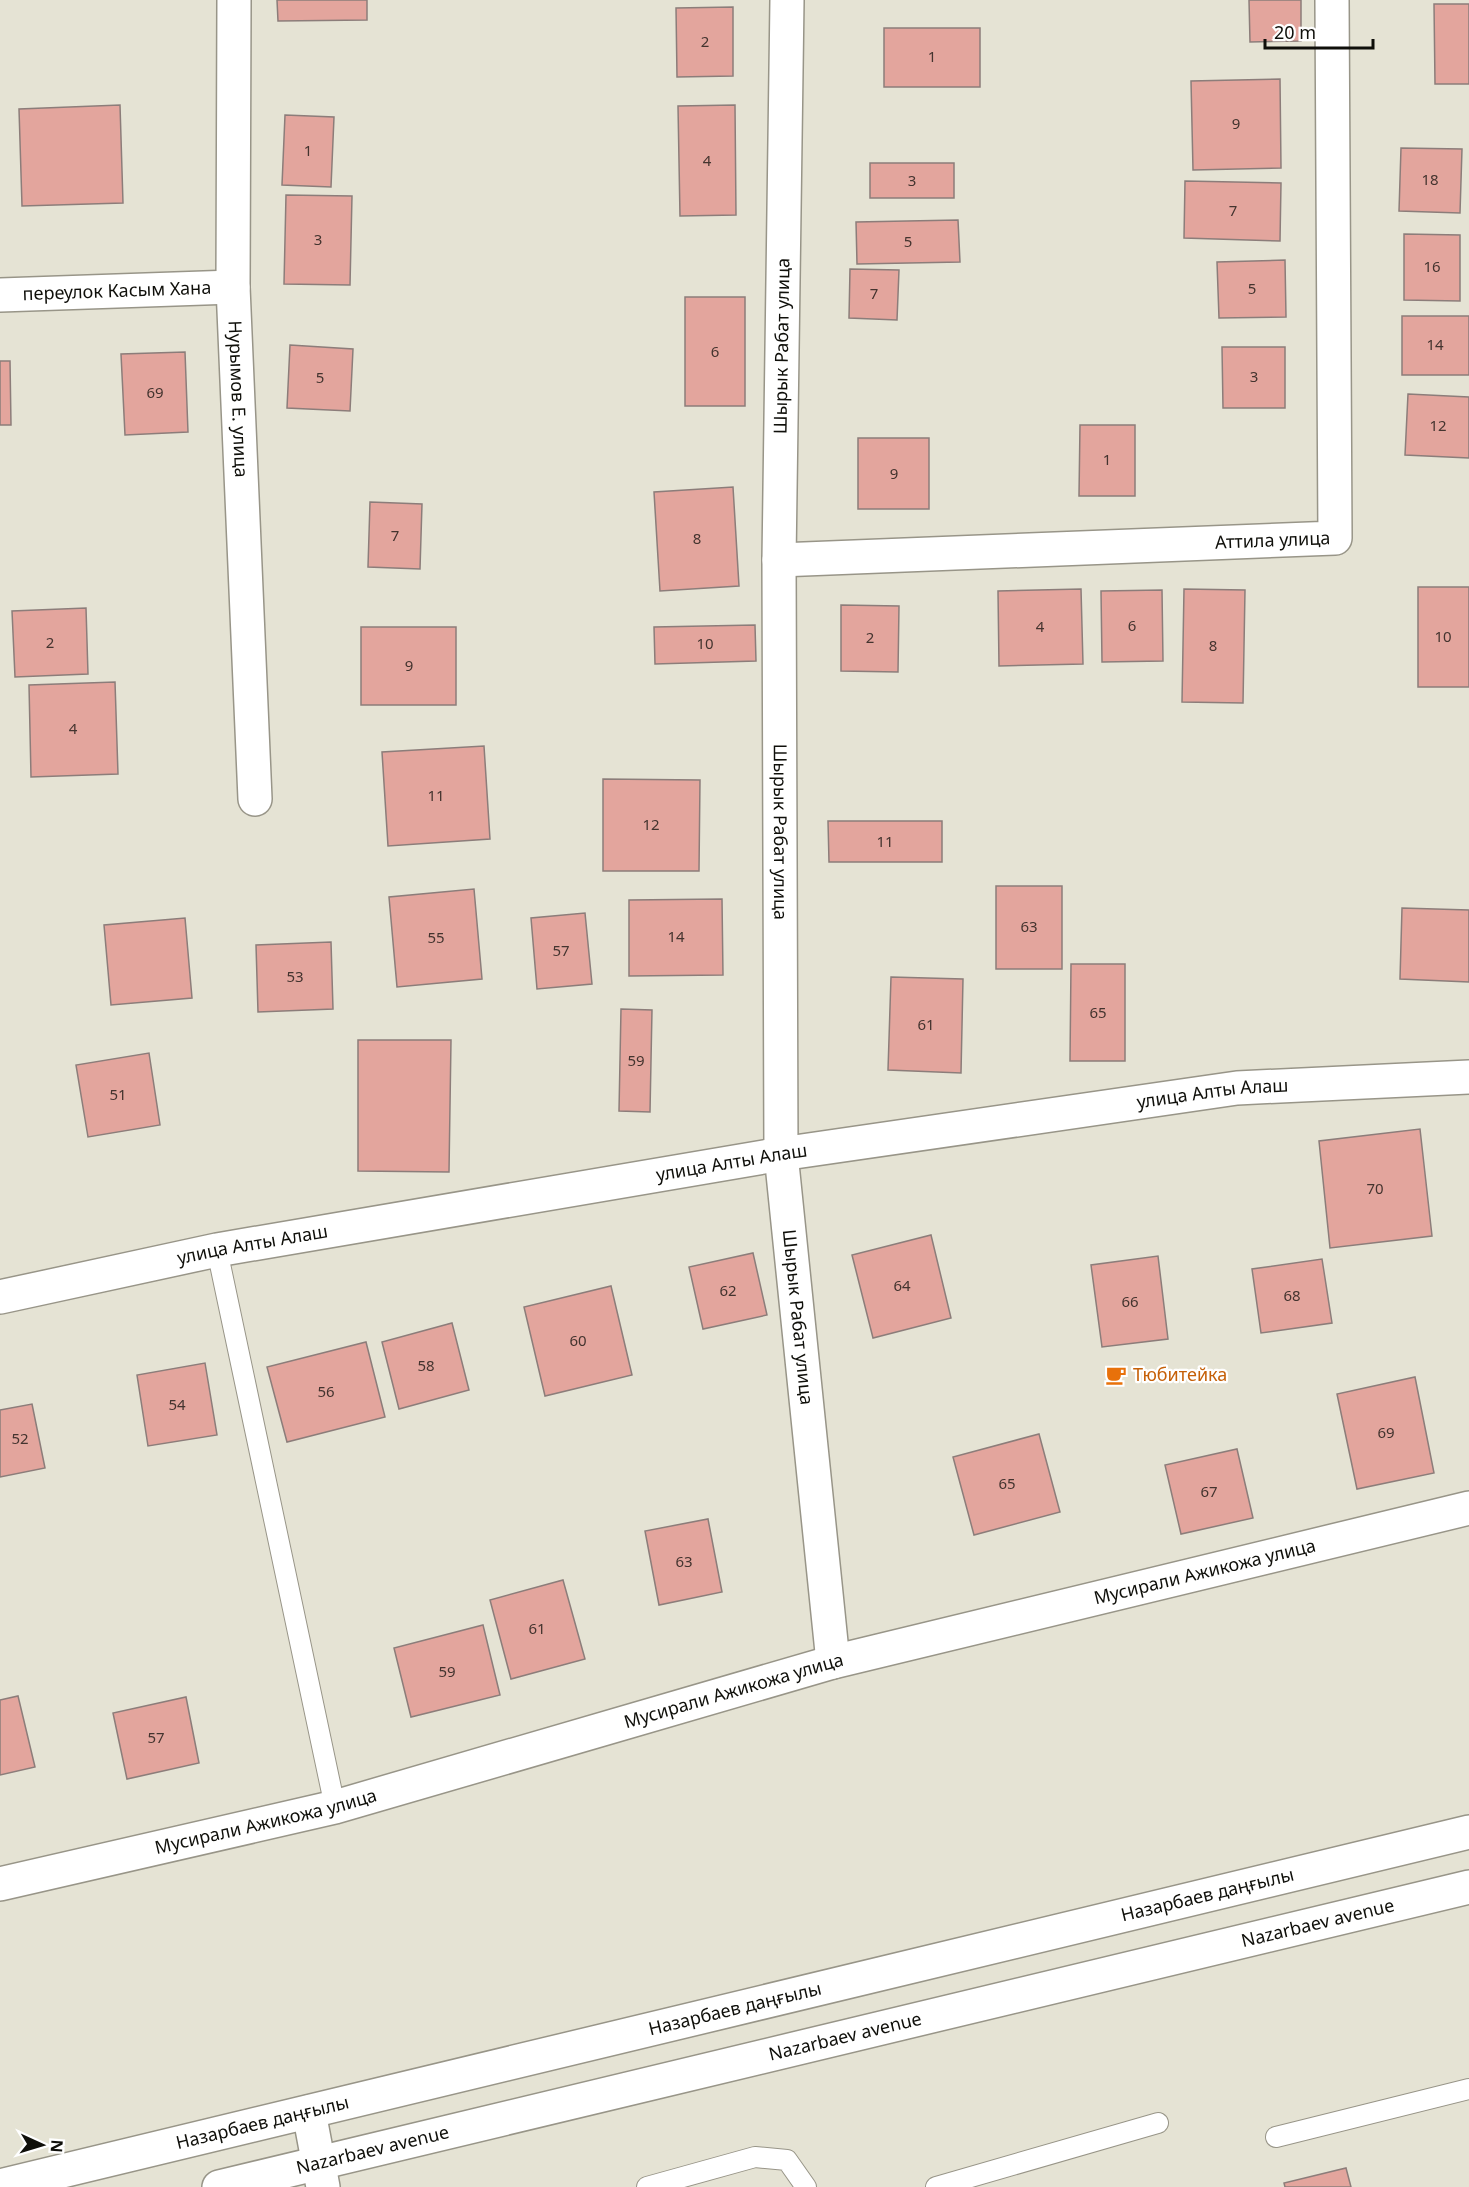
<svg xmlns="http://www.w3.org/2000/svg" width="1469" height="2187" viewBox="0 0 1469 2187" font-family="'Noto Sans',sans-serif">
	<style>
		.building { fill: #e3a59d; stroke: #8c7d7a; stroke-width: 1.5 }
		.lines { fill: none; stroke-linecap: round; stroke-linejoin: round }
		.service-casing { stroke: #989588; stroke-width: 22 }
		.minor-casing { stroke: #989588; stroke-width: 36 }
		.secondary-casing { stroke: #989588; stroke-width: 36 }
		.service { stroke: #fff; stroke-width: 20 }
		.minor { stroke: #fff; stroke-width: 33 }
		.secondary { stroke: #fff; stroke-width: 33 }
		.labels { text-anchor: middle; stroke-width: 4.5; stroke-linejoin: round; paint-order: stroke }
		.number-label { font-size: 15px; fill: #44342f }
		.street-label { font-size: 18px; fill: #0f0f0a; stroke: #fff }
		.food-label { font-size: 18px; fill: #c56008; stroke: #fff; text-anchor: start }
	</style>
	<rect width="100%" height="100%" fill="#e5e3d4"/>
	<g class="building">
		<path d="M277,0H367V20L278,21Z"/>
		<path d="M1249,0H1301V41L1250,42Z"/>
		<path d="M1434,4H1469V84H1435Z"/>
		<path d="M733,7V76L677,77L676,8Z"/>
		<rect x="884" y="28" width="96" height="59"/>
		<path d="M1280,79L1281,168L1193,170L1191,81Z"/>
		<path d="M120,105L123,203L22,206L19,109Z"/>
		<path d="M735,105L736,215L680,216L678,106Z"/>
		<path d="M285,115L334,117L331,187L282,185Z"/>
		<path d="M1401,148L1462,149L1460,213L1399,211Z"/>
		<rect x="870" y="163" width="84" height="35"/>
		<path d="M1185,181L1281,183L1280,241L1184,238Z"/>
		<path d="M286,195L352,196L350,285L284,284Z"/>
		<path d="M958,220L960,262L857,264L856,222Z"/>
		<path d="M1404,234L1460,235V301L1404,300Z"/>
		<path d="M1285,260L1286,317L1219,318L1217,262Z"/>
		<path d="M850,269L899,270L897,320L849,318Z"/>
		<rect x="685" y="297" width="60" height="109"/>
		<rect x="1402" y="316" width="67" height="59"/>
		<path d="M290,345L353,349L350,411L287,408Z"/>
		<path d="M1222,347H1285V408H1223Z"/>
		<path d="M185,352L188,432L125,435L121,354Z"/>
		<path d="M0,361H10L11,425H0Z"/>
		<path d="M1408,394L1469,397V458L1405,455Z"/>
		<path d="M1080,425H1135V496H1079Z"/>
		<rect x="858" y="438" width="71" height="71"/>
		<path d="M733,487L739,586L660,591L654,492Z"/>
		<path d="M370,502L422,504L420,569L368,567Z"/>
		<rect x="1418" y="587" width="51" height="100"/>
		<path d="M1081,589L1083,664L999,666L998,591Z"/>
		<path d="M1184,589L1245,590L1243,703L1182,702Z"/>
		<path d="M1162,590L1163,661L1102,662L1101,591Z"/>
		<path d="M841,605L899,606L898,672L841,671Z"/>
		<path d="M86,608L88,674L15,677L12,611Z"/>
		<path d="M755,625L756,661L655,664L654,627Z"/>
		<rect x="361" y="627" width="95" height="78"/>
		<path d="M115,682L118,774L31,777L29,685Z"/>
		<path d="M484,746L490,839L388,846L382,752Z"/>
		<path d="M603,779L700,780L699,871H603Z"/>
		<path d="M828,821H942V862H829Z"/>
		<rect x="996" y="886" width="66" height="83"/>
		<path d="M474,889L482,979L397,987L389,897Z"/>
		<path d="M722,899L723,975L629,976V900Z"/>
		<path d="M1402,908L1469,910V982L1400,979Z"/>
		<path d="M585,913L592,984L537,989L531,918Z"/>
		<path d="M185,918L192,998L111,1005L104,925Z"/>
		<path d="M331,942L333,1009L258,1012L256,945Z"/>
		<path d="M1071,964H1125V1061H1070Z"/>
		<path d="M891,977L963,979L961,1073L888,1070Z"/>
		<path d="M621,1009L652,1010L650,1112L619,1111Z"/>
		<path d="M358,1040H451L449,1172L358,1171Z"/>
		<path d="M149,1053L160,1125L88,1137L76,1065Z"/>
		<path d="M1420,1129L1432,1236L1330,1248L1319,1141Z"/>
		<path d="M931,1235L951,1318L873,1338L852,1255Z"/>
		<path d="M753,1253L767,1315L703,1329L689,1267Z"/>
		<path d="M1158,1256L1168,1339L1102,1347L1091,1265Z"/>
		<path d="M1322,1259L1332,1323L1261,1333L1252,1269Z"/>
		<path d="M611,1286L632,1375L545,1396L524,1307Z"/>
		<path d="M452,1323L469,1390L399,1409L382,1342Z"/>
		<path d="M366,1342L385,1417L287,1442L267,1367Z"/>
		<path d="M205,1363L217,1435L148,1446L137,1375Z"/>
		<path d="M1415,1377L1434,1473L1357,1489L1337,1394Z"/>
		<path d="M32,1404L45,1468L0,1477V1410Z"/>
		<path d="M1039,1434L1060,1512L974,1535L953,1457Z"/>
		<path d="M1237,1449L1253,1518L1181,1534L1165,1465Z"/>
		<path d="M708,1519L722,1592L659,1605L645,1531Z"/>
		<path d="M563,1580L585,1659L511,1679L490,1600Z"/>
		<path d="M483,1625L500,1695L411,1717L394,1648Z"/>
		<path d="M18,1696L35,1767L0,1775V1700Z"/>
		<path d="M186,1697L199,1763L127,1779L113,1713Z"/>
		<path d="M1346,2168L1351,2187H1285L1284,2183Z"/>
	</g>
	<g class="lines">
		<g class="service-casing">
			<g id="service">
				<path d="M217,1250L335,1807"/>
				<path d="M1276,2137L1469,2089"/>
				<path d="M647,2187L755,2157L787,2160L806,2187"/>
				<path d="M936,2187L1158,2123"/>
			</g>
		</g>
		<g class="minor-casing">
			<g id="minor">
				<path id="s1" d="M234,0L233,287L255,799"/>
				<path id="s2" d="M787,0L779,560L781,1154L833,1662"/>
				<path id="s3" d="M0,295L233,287"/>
				<path id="s4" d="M779,560L1335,538L1332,0"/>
				<path id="s5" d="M0,1297L217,1250L781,1154L1237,1088L1469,1077"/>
				<path id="s6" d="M0,1884L335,1807L833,1662L1469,1508"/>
				<path d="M309,2112L323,2187"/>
			</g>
		</g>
		<g class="secondary-casing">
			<g id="secondary">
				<path id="s7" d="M0,2186L1469,1832"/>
				<path id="s8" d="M219,2187L1469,1887"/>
			</g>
		</g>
		<use href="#service" class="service"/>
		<use href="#minor" class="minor"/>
		<use href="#secondary" class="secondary"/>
	</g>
	<defs>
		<g id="cafe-bare" transform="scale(1.62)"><path d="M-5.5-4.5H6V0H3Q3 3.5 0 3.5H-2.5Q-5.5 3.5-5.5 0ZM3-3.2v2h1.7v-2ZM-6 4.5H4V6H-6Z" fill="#e8710a" stroke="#fff" stroke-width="2.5" paint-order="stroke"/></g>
	</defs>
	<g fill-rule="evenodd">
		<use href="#cafe-bare" x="1116" y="1375"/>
	</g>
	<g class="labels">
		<g class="number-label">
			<text x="705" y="47">2</text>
			<text x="932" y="62">1</text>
			<text x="1236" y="129">9</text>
			<text x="308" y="156">1</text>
			<text x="707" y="166">4</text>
			<text x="1430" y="185">18</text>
			<text x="912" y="186">3</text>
			<text x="1233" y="216">7</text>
			<text x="318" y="245">3</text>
			<text x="908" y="247">5</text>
			<text x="1432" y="272">16</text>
			<text x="1252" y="294">5</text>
			<text x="874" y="299">7</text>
			<text x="1435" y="350">14</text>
			<text x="715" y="357">6</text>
			<text x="1254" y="382">3</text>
			<text x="320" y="383">5</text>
			<text x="155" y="398">69</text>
			<text x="1438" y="431">12</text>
			<text x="1107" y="465">1</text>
			<text x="894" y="479">9</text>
			<text x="395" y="541">7</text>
			<text x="697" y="544">8</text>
			<text x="1132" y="631">6</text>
			<text x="1040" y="632">4</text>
			<text x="1443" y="642">10</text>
			<text x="870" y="643">2</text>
			<text x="50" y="648">2</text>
			<text x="705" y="649">10</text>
			<text x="1213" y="651">8</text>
			<text x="409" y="671">9</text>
			<text x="73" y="734">4</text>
			<text x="436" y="801">11</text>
			<text x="651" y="830">12</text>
			<text x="885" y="847">11</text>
			<text x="1029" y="932">63</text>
			<text x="676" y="942">14</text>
			<text x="436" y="943">55</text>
			<text x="561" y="956">57</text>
			<text x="295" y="982">53</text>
			<text x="1098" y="1018">65</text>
			<text x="926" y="1030">61</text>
			<text x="636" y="1066">59</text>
			<text x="118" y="1100">51</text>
			<text x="1375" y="1194">70</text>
			<text x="902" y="1291">64</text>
			<text x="728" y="1296">62</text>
			<text x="1292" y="1301">68</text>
			<text x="1130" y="1307">66</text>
			<text x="578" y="1346">60</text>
			<text x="426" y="1371">58</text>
			<text x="326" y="1397">56</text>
			<text x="177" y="1410">54</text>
			<text x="1386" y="1438">69</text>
			<text x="20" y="1444">52</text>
			<text x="1007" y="1489">65</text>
			<text x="1209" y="1497">67</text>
			<text x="684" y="1567">63</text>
			<text x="537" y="1634">61</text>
			<text x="447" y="1677">59</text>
			<text x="156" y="1743">57</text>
		</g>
		<g class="street-label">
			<text dy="6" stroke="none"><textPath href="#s3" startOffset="117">переулок Касым Хана</textPath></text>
			<text transform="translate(782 346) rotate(-89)" y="6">Шырык Рабат улица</text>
			<text dy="6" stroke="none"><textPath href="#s1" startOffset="399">Нурымов Е. улица</textPath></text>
			<text dy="6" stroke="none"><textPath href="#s4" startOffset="494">Аттила улица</textPath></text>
			<text dy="6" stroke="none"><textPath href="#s2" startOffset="832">Шырык Рабат улица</textPath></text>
			<text dy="6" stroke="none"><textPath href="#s5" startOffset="1230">улица Алты Алаш</textPath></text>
			<text dy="6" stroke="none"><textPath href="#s5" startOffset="744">улица Алты Алаш</textPath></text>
			<text dy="6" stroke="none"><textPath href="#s5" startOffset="258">улица Алты Алаш</textPath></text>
			<text dy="6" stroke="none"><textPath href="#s2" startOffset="1318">Шырык Рабат улица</textPath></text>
			<text dy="6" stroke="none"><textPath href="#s6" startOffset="1245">Мусирали Ажикожа улица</textPath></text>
			<text dy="6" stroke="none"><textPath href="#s6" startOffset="759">Мусирали Ажикожа улица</textPath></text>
			<text dy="6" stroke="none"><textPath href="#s6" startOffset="273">Мусирали Ажикожа улица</textPath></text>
			<text dy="6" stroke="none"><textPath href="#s7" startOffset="1242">Назарбаев даңғылы</textPath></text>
			<text dy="6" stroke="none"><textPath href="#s8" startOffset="1130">Nazarbaev avenue</textPath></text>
			<text dy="6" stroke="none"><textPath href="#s7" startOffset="756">Назарбаев даңғылы</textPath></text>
			<text dy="6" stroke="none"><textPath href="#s8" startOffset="644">Nazarbaev avenue</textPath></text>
			<text dy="6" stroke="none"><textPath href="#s7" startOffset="270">Назарбаев даңғылы</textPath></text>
			<text dy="6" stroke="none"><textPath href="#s8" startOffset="158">Nazarbaev avenue</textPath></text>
		</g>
		<g class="food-label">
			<text x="1133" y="1381">Тюбитейка</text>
		</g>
	</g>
	<g transform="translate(42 2145) rotate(94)" stroke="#ffffff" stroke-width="4.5" paint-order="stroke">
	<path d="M0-4.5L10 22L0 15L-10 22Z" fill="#0f0f0a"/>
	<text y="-9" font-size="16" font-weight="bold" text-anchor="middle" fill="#0f0f0a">N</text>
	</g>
	<path d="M1265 39v9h108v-9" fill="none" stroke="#0f0f0a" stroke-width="3"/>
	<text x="1274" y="39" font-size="18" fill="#0f0f0a" stroke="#ffffff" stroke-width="4.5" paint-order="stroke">20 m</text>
</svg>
